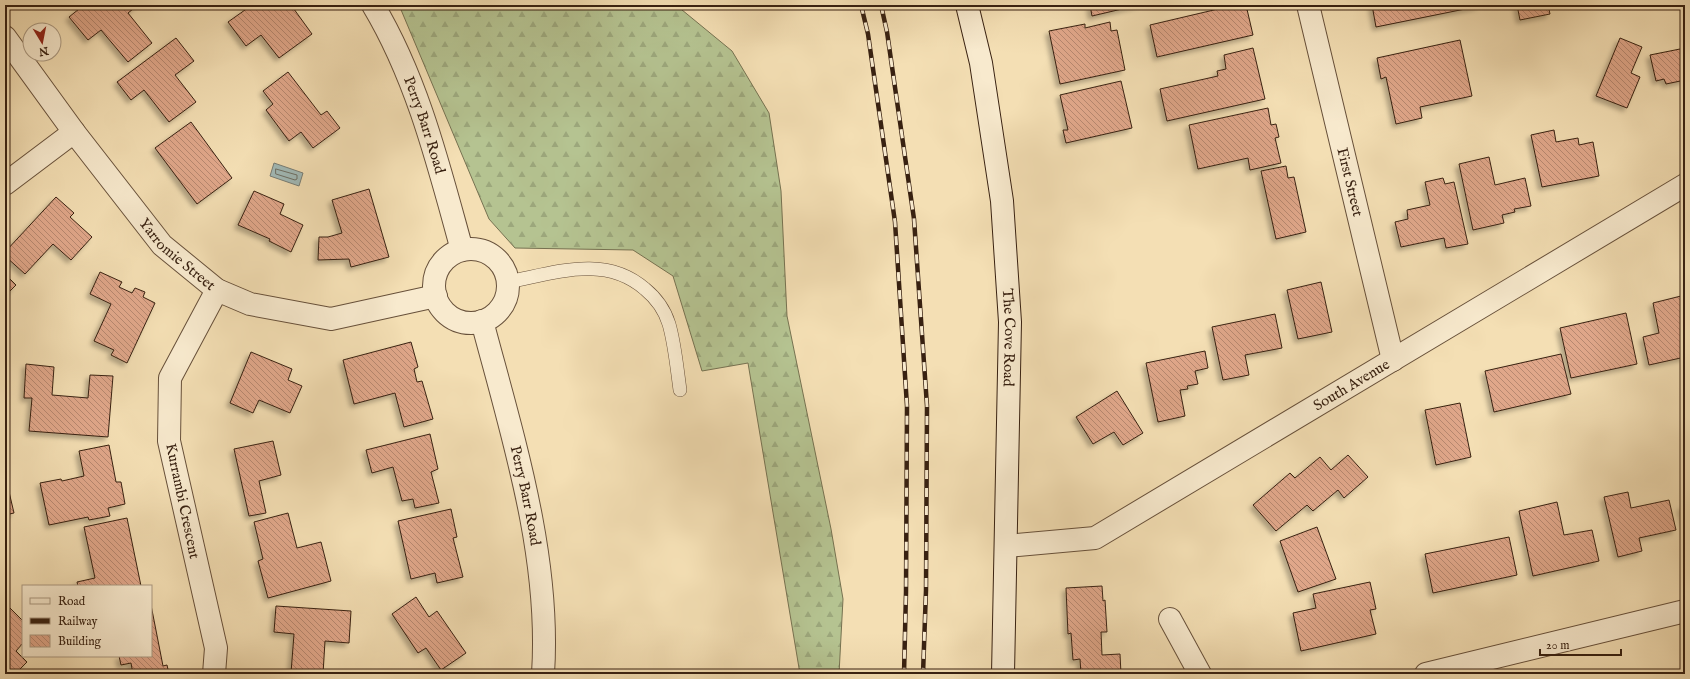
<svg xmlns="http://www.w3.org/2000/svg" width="1690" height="679" viewBox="0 0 1690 679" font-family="'IM FELL English',serif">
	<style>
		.forest { fill: url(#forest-firs); stroke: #767251 }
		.water { fill: #a1bab8; stroke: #777d75 }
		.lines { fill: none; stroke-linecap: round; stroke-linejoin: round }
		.shore { stroke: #6c6e64; stroke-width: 1 }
		.building { fill: url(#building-back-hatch); stroke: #382111; filter: url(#shadow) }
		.lane-casing { stroke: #67503a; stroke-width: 14 }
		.street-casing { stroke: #67503a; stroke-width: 24 }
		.secondary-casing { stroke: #382111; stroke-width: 24 }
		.lane { stroke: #f8eace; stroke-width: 13 }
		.street { stroke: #f8eace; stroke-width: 22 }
		.secondary { stroke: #f8eace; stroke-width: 22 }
		.rail-casing { stroke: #382111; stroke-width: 4.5 }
		.rail { stroke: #f8eace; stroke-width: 3; stroke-dasharray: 9; stroke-linecap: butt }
		.labels { text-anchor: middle; stroke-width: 3; stroke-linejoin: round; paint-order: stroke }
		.street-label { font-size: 15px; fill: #382111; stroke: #f8eace }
	</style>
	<defs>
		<pattern id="forest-firs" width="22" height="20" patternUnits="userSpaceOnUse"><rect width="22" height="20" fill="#b5c391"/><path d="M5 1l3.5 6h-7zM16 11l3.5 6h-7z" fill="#9ca77c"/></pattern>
		<pattern id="building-back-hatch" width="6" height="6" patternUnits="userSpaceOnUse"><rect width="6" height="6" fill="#e0a78a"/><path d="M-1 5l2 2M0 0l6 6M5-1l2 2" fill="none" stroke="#b7886f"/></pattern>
		<filter id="shadow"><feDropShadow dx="-3.5" dy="3.5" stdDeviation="2" flood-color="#0004"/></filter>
	</defs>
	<rect width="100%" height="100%" fill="#f4dfb4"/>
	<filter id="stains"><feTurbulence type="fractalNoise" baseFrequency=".005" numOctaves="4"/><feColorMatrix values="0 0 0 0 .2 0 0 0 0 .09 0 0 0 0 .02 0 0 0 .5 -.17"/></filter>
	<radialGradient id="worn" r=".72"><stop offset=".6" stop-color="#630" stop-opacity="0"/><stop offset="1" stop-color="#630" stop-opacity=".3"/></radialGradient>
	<path class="forest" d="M399,5H676L732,51L769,113L781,191L787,316L831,529L843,599L839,674H800L748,363L702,371L673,276L633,250L515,248L489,219Z"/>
	<path class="water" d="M274,163L303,173L299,186L270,176Z"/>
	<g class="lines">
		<path class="shore" d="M276,169L297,175V179L295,180L276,174Z"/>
	</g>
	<g class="building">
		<path d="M84,5H138L128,13L152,43L128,62L101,30L88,40L69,17Z"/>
		<path d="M252,5H291L312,34L279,58L261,35L246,46L228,22Z"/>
		<path d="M1090,5H1139L1092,16Z"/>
		<path d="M1235,5H1246L1253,35L1157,57L1150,25Z"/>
		<path d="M1372,5H1479L1480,6L1376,27Z"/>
		<path d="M1517,5H1548L1550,14L1520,20Z"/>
		<path d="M1110,22L1111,31L1117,30L1125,70L1060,84L1049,31L1085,24V28Z"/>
		<path d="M176,38L194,61L175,75L196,102L169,122L144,90L131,100L117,82Z"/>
		<path d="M1620,38L1642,47L1631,73L1640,77L1627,108L1596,96Z"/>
		<path d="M1460,40L1472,96L1420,107L1422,118L1396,124L1386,77L1381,79L1377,58Z"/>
		<path d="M1253,48L1265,99L1167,121L1160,89L1218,76L1217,71L1226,69L1224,55Z"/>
		<path d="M1685,48V80L1666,84L1664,79L1656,81L1650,55Z"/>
		<path d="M288,72L321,115L327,111L340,128L313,148L301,132L289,141L266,110L273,104L263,91Z"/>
		<path d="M1121,81L1132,128L1066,143L1063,130H1068L1060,95Z"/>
		<path d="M1268,108L1271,125L1276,124L1279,137L1275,138L1281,163L1250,170L1248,158L1198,169L1189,125Z"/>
		<path d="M191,122L232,178L197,204L155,148Z"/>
		<path d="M1554,130L1556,142L1578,138L1579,145L1593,142L1599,176L1542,187L1531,135Z"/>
		<path d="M1489,157L1495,185L1525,178L1531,206L1514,209L1515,212L1502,215L1504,223L1473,230L1459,164Z"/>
		<path d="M1286,166L1288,178L1294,177L1306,232L1276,239L1261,171Z"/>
		<path d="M1443,178L1445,184L1454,182L1468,244L1446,248L1444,238L1401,247L1395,222L1408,219L1407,210L1430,205L1425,182Z"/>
		<path d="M369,189L389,257L351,267L349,259L318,260L319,237H328L342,233L332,200Z"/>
		<path d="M254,191L284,204L280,214L303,225L291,252L269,241L270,239L238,225Z"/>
		<path d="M56,197L74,213L70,217L92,237L71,260L53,244L25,274L5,256V252Z"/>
		<path d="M100,272L122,282L119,287L132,293L135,288L145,292L143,297L155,303L127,363L111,355L114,350L94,341L111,304L90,294Z"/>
		<path d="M5,274L16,285L5,296Z"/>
		<path d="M1321,282L1332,332L1298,339L1287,290Z"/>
		<path d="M1685,295V328L1682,329L1685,341V357L1649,365L1643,337L1659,333L1653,303Z"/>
		<path d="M1626,313L1637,364L1571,378L1560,328Z"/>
		<path d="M1275,314L1282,348L1245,355L1249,375L1223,380L1212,327Z"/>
		<path d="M411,342L418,367L414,369L417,382L422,381L433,419L404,427L395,393L354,404L343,360Z"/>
		<path d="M1205,351L1208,368L1195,371L1198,384L1187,386L1188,389L1180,390L1185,416L1158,422L1146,363Z"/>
		<path d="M251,352L292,369L288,380L302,386L290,413L259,400L253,413L230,403Z"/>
		<path d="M1561,354L1571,394L1494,412L1485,371Z"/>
		<path d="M26,364L54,367L52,395L88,398L90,375L113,376L108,437L29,431L32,398H24Z"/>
		<path d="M1117,391L1143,433L1123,445L1114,432L1093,444L1076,417Z"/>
		<path d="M1460,403L1471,457L1436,465L1425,410Z"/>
		<path d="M430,434L438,469L431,472L439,503L415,508L413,499L402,501L393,467L372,473L366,450Z"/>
		<path d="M273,441L281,475L259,481L266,513L249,516L234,449Z"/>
		<path d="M109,445L116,482H121L125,504L108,508L110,516L89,520L88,517L49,525L40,483L61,479L62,481L84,476L79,451Z"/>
		<path d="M1348,455L1368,477L1344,498L1338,490L1313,511L1307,505L1276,531L1253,505L1290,473L1295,478L1320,457L1331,470Z"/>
		<path d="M5,479H6L14,513L5,515Z"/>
		<path d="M1628,492L1631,508L1669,500L1676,530L1639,538L1642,551L1618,557L1604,497Z"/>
		<path d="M1557,502L1564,535L1592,530L1599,561L1533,576L1519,511Z"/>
		<path d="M1685,506V525L1681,507Z"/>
		<path d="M451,509L457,537L453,538L463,577L437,583L435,573L411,579L398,521Z"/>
		<path d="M288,513L297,548L321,542L331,581L268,598L258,561L263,559L254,522Z"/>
		<path d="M127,518L141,586H78L77,582L95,578L84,527Z"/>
		<path d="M1317,527L1336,579L1298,592L1280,541Z"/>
		<path d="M1509,537L1517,575L1433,593L1425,554Z"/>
		<path d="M1370,582L1376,609L1370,610L1376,634L1301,651L1293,613L1316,608L1313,594Z"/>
		<path d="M1102,586L1103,601L1105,600L1107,632H1101L1102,655L1120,654L1121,674H1081L1080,659L1073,660L1071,633L1068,634L1066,588Z"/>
		<path d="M416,597L429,617L437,611L466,653L441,670L426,648L418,653L392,614Z"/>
		<path d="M151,605L163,666L167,665L169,674H133L131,663L121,665L119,656H151Z"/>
		<path d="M8,606L23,621V643L16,651L27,662L15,674H5V609Z"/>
		<path d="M276,606L351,611L349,643L325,641L323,674L291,673L294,634L274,632Z"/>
	</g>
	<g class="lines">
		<g class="lane-casing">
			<path id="lane" d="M508,282C555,273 605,254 645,289C656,298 665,311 669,324C675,345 677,369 680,390"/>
		</g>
		<g class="street-casing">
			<g id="street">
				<path id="s1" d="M373,5C418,80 439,167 462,250"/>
				<path id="s2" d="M1308,5L1393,360"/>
				<path id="s3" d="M5,37L74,132L162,245L217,290L250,304L331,319L436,296"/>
				<path d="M5,184L74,132"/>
				<circle cx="471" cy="286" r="37"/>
				<path id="s4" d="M482,321C512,434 551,556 543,674"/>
				<path id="s5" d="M1006,546L1095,538L1685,185"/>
				<path d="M1170,619L1200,674"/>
				<path d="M214,674L216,648L169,441L170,378L217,290"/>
				<path d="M1426,674L1685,611"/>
			</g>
		</g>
		<g class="secondary-casing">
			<g id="secondary">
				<path id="s6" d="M967,5L981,63L1002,201L1010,322L1003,674"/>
			</g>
		</g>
		<use href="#lane" class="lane"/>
		<use href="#street" class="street"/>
		<use href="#secondary" class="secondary"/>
		<g class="rail-casing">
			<g id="rail">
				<path d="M861,5L868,34L895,222L907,406L906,592L904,674"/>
				<path d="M881,5L887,32L914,219L927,406L926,590L923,674"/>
			</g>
		</g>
		<use href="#rail" class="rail"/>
	</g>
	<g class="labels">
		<g class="street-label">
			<text dy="5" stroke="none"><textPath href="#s1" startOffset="131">Perry Barr Road</textPath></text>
			<text dy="5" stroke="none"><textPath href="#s2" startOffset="182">First Street</textPath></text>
			<text dy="5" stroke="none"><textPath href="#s3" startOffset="278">Yarromie Street</textPath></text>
			<text dy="5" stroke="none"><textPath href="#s6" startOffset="336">The Cove Road</textPath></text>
			<text dy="5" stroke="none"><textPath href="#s5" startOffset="388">South Avenue</textPath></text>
			<text dy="5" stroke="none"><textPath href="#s4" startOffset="180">Perry Barr Road</textPath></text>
			<text transform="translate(183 501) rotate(78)" y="5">Kurrambi Crescent</text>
		</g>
	</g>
	<rect width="1690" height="679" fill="none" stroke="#f4dfb4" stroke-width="20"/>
	<rect x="6" y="6" width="1678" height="667" fill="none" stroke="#382111" stroke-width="2"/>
	<rect x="10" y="10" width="1670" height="659" fill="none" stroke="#382111"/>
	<rect x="22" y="585" width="130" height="72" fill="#f8eace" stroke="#ab9a82"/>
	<rect x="30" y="598" width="20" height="6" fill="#f8eace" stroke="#ab9a82"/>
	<text x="58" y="605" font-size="12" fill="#382111">Road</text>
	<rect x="30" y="618" width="20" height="6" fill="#382111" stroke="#ab9a82"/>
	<text x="58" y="625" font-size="12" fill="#382111">Railway</text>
	<rect x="30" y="635" width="20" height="12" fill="url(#building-back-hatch)" stroke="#ab9a82"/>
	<text x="58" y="645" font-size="12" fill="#382111">Building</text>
	<g transform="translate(42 42) rotate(170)"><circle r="19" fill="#f8eace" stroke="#ab9a82"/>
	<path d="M0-3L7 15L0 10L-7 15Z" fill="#8f2418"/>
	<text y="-6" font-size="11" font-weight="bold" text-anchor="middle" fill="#382111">N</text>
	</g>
	<path d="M1540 649v6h81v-6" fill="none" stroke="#382111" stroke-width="2"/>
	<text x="1546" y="649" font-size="12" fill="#382111" stroke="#f8eace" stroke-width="3" paint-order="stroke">20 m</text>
	<rect width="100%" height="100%" filter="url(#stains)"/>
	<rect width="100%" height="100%" fill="url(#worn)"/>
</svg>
